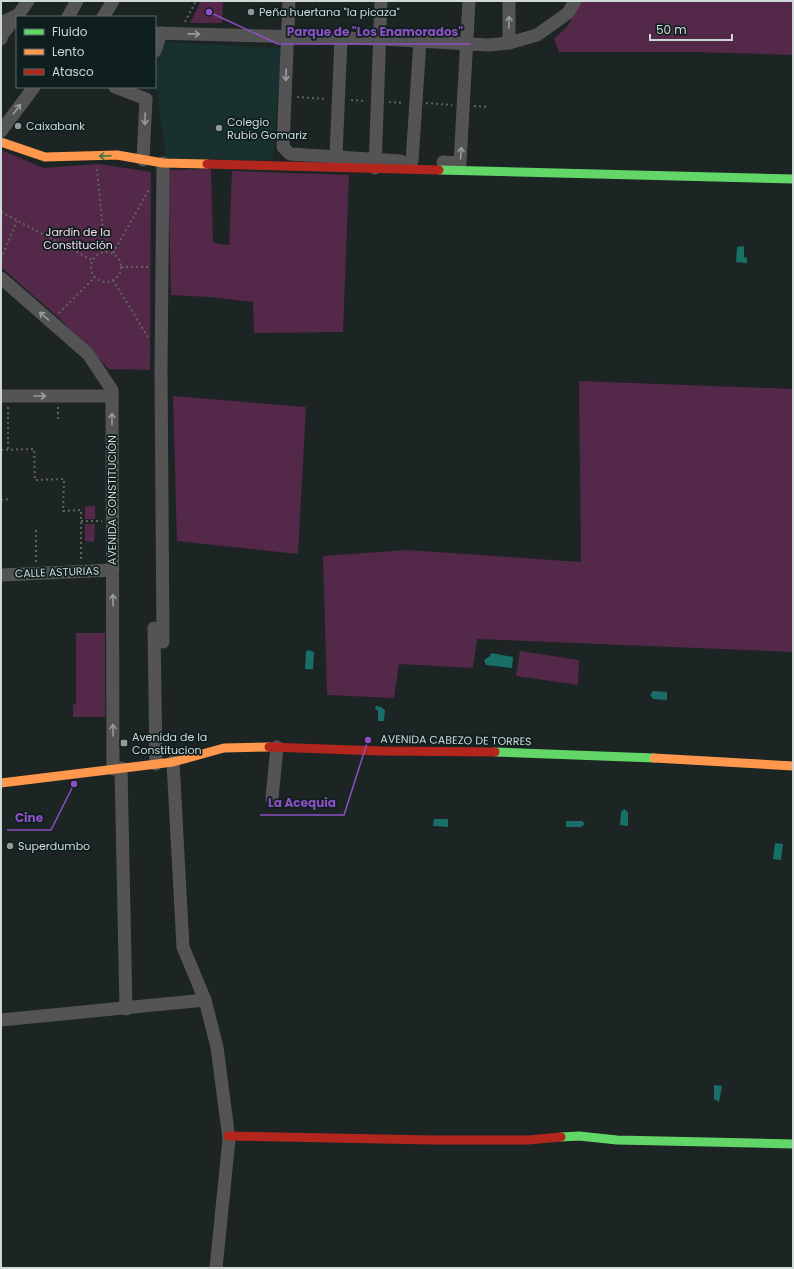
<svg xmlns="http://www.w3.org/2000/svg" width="794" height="1269" viewBox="0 0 794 1269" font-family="Poppins,sans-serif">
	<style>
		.built { fill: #18302e }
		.green { fill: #542848 }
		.water { fill: #186f68 }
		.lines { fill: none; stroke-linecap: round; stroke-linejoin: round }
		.path { stroke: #606262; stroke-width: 2; stroke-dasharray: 2 3; stroke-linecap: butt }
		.street { stroke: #545454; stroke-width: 13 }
		.fast { stroke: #63d668; stroke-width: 9 }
		.slow { stroke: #ff974d; stroke-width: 9 }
		.jam { stroke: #b3261e; stroke-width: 9 }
		.oneway { stroke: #979d9c }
		.oneway2 { stroke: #397a43 }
		.poi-dot { fill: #909a98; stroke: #0f1f1e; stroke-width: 1.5 }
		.labels { text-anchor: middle; stroke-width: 3.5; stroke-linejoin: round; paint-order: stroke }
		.poi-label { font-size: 11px; fill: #ced9d7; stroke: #0f1f1e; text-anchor: start }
		.park-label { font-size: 11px; fill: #fdd7f0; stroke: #0f1f1e }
		.street-label { font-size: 11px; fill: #ced9d7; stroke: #0f1f1e }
		.leader { fill: none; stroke: #8c4fc4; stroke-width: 1.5 }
		.callout-dot { fill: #8c4fc4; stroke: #0f1f1e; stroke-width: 1.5 }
		.callout-label { font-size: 12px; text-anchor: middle; font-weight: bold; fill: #8c4fc4; stroke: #0f1f1e; stroke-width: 3.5; stroke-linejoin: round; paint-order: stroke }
	</style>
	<rect width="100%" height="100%" fill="#1c2524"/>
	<path class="built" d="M163,42L282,48L273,160L166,159L158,97L159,91L148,87H155V62Z"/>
	<g class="green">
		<path d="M201,1H223L222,23H190Z"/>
		<path d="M582,1H793V55L694,52H559L554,39L567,27Z"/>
		<path d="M1,150L44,168L99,164L151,172L150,370L109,369L59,318L1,267Z"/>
		<path d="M211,169L213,243L229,245L232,171L349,175L343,332L254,333L253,302L209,297L171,295L168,170Z"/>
		<path d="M579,381L793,389V652L477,639L473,668L399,664L394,698L327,695L323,556L407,550L581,562Z"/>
		<path d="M173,396L306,407L298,554L177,541Z"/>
		<rect x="85" y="506" width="10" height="13"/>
		<path d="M85,524H95L94,542L85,541Z"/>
		<path d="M76,633H105V717H73V705L76,704Z"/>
		<path d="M520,651L579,660L578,685L516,676Z"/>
	</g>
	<g class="water">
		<path d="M744,246V257L747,258V263L736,262L737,247Z"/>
		<path d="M308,650L314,652L313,669H305L306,652Z"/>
		<path d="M491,653L513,657L512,668L486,665L484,660L490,656Z"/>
		<path d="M653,691L667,692V700L653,699L650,695Z"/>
		<path d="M376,706L381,707L385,710L384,721H378V711L375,709Z"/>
		<path d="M624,809L628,812V826L620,825L621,812Z"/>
		<path d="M434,819H448V827L433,826Z"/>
		<path d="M566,821H582L585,824L581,827H566Z"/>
		<path d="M775,843L783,844L781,860L773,859Z"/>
		<path d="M714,1085L722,1086L719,1102L714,1099Z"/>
	</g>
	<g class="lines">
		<g class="path">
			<path d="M185,22L196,1"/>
			<path d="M297,97L326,99"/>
			<path d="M351,100L366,101"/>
			<path d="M389,102L404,103"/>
			<path d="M426,103L452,105"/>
			<path d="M474,106L489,107"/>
			<path d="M97,169L105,251"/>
			<path d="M1,212L92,260"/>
			<circle cx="106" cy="267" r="15"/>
			<path d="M113,253L150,188"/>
			<path d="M1,259L17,221"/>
			<path d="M121,267H150"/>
			<path d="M113,280L149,339"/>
			<path d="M59,313L95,277"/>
			<path d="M8,407V450"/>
			<path d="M58,407V419"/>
			<path d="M1,450L34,449L35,480L64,479L63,511L81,510V559"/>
			<path d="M1,500L10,499"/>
			<path d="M81,521H102"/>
			<path d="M36,530V562"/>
		</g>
		<g class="street">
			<path d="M289,1L283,147L290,154L401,161"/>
			<path d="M68,17L77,1"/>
			<path d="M103,17L113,1"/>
			<path d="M1,23L18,15L28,1"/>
			<path d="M155,33L380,39L489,45L509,43L537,35L568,13L575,1"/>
			<path d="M1,39L2,35L17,16"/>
			<path d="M509,43V1"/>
			<path d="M155,51L161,33"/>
			<path d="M115,87L146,99L143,160"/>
			<path d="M1,131L34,87"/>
			<path d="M336,156L341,38"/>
			<path d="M412,161L420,41"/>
			<path d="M443,162L460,163L469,1"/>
			<path d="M163,163L161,370L163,642"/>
			<path d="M375,168L381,1"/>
			<path d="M1,278L88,354L112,390L113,769"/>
			<path d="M1,396H112"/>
			<path d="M1,575L113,570"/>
			<path d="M154,628L156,764"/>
			<path d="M173,762L183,947L205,1000L217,1047L229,1139L216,1268"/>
			<path d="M121,768L126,1009"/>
			<path d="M272,798L277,747"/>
			<path d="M1,1020L205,1000"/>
		</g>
		<g class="fast">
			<path d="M439,170L793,179"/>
			<path d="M495,752L654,758"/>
			<path d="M561,1137L579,1136L617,1140L793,1144"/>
		</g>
		<g class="slow">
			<path d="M1,142L45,157L117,155L163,163L207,164"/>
			<path d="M654,758L793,766"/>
			<path d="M1,783L173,762L224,748L269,747"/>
		</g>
		<g class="jam">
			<path d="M207,164L439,170"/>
			<path d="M269,747L381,751L495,752"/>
			<path d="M228,1136L433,1140H528L561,1137"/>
		</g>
	</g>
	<defs><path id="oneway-shaft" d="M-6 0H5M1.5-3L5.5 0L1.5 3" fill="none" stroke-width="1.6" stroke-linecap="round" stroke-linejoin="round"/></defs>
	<g class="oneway">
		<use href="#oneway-shaft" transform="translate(509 22) rotate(-89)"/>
		<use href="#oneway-shaft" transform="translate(194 34) rotate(1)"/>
		<use href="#oneway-shaft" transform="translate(286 75) rotate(92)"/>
		<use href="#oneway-shaft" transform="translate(17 109) rotate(-53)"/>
		<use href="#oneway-shaft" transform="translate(145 119) rotate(92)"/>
		<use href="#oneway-shaft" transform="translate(461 153) rotate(-86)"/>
		<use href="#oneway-shaft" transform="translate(44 316) rotate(-139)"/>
		<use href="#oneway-shaft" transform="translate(40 396)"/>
		<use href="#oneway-shaft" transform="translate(112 419) rotate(-90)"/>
		<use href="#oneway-shaft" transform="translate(113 600) rotate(-91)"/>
		<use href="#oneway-shaft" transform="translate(113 730) rotate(-91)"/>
	</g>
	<use class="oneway2" href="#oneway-shaft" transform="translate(105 156) rotate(178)"/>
	<g class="poi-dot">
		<circle cx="251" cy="12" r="4"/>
		<circle cx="18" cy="126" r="4"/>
		<circle cx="219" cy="128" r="4"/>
		<rect x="120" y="739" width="8" height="8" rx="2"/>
		<circle cx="10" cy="846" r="4"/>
	</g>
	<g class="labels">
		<g class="poi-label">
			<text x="259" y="16">Peña huertana "la picaza"</text>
			<text x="227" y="126">Colegio<tspan x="227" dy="13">Rubio Gomariz</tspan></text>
			<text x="26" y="130">Caixabank</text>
			<text x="132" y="741">Avenida de la<tspan x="132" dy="13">Constitucion</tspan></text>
			<text x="18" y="850">Superdumbo</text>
		</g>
		<g class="park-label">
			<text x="78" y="236">Jardín de la<tspan x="78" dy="13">Constitución</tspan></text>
		</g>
		<g class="street-label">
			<text transform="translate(112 500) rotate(-90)" y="4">AVENIDA CONSTITUCIÓN</text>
			<text transform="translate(57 572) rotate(-2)" y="4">CALLE ASTURIAS</text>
			<text transform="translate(456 740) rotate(1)" y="4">AVENIDA CABEZO DE TORRES</text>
		</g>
	</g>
	<path class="leader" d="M209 12L278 44H471M368 740L344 815H260M74 784L51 830H7"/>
	<g class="callout-dot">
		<circle cx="209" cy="12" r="4"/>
		<circle cx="368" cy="740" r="4"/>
		<circle cx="74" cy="784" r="4"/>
	</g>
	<g class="callout-label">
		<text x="375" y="36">Parque de "Los Enamorados"</text>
		<text x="302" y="807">La Acequia</text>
		<text x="29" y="822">Cine</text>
	</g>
	<rect width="794" height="1269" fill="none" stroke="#ced9d7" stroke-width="4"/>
	<rect x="16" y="16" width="140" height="72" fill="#0f1f1e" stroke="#5b6968"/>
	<rect x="24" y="29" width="20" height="6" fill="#63d668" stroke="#5b6968"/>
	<text x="52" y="36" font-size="12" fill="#ced9d7">Fluido</text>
	<rect x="24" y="49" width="20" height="6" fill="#ff974d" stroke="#5b6968"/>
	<text x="52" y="56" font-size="12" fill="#ced9d7">Lento</text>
	<rect x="24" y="69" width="20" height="6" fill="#b3261e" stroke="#5b6968"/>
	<text x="52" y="76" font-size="12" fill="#ced9d7">Atasco</text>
	<path d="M650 34v6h82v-6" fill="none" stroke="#ced9d7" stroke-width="2"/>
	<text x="656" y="34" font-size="12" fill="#ced9d7" stroke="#0f1f1e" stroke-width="3" paint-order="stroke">50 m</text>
</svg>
